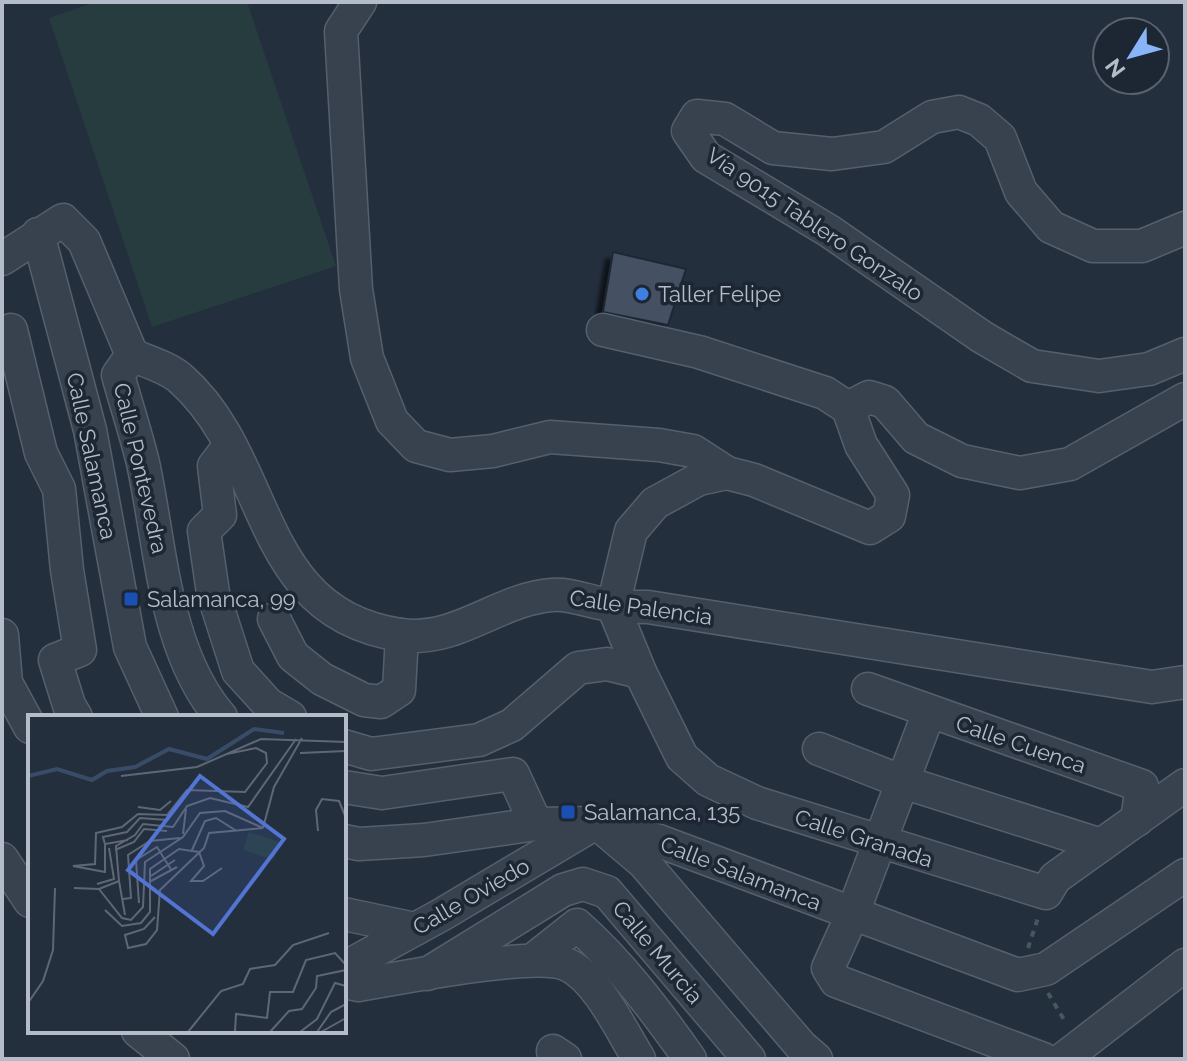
<svg xmlns="http://www.w3.org/2000/svg" width="1187" height="1061" viewBox="0 0 1187 1061" font-family="Raleway,sans-serif">
	<style>
		.green { fill: #263c3f }
		.building { fill: #455162; stroke: #1f2835; stroke-width: 2; filter: url(#shadow) }
		.lines { fill: none; stroke-linecap: round; stroke-linejoin: round }
		.minor-casing { stroke: #565f6c; stroke-width: 35 }
		.path { stroke: #44595c; stroke-width: 4; stroke-dasharray: 6 6; stroke-linecap: butt }
		.minor { stroke: #38414e; stroke-width: 32 }
		.shop-dot { fill: #3f7fe0; stroke: #1d2633; stroke-width: 3 }
		.transit-dot { fill: #1a4fb4; stroke: #1d2633; stroke-width: 3 }
		.labels { text-anchor: middle; stroke-width: 7; stroke-linejoin: round; paint-order: stroke }
		.street-label { font-size: 22px; fill: #b4bcc9; stroke: #1d2633 }
		.poi-label { font-size: 22px; fill: #b4bcc9; stroke: #1d2633; text-anchor: start }
		.inset-river { fill: none; stroke: #394c67; stroke-width: 4 }
		.inset-road { fill: none; stroke: #5e6776; stroke-width: 2 }
		.view { fill: #5274d3; fill-opacity: 0.15; stroke: #5274d3; stroke-width: 4 }
		.inset-edge { fill: none; stroke: #b4bcc9; stroke-width: 4 }
	</style>
	<defs>
		<filter id="shadow"><feDropShadow dx="-7" dy="7" stdDeviation="2" flood-color="#0009"/></filter>
	</defs>
	<rect width="100%" height="100%" fill="#242f3e"/>
	<path class="green" d="M96,2H247L336,266L152,327L49,18Z"/>
	<path class="building" d="M613,252L686,269L668,325L603,312Z"/>
	<g class="lines">
		<g class="minor-casing">
			<g id="minor">
				<path d="M360,2L341,31L356,289L367,358L392,421L416,446L450,455L493,451L550,437L659,445L693,451L727,473"/>
				<path d="M1185,228L1142,246H1093L1051,227L1021,192L1000,138L979,120L959,112L932,117L884,147L832,154L773,148L725,119L697,116L688,131L706,157L829,231L982,337L1032,366L1099,376L1149,369L1185,354"/>
				<path d="M38,234L90,430L130,647L162,717"/>
				<path d="M2,259L63,220L84,241L132,355C148,362 169,368 181,379C273,460 253,614 401,635C457,643 498,599 552,595C570,593 592,603 611,605C623,607 636,607 648,607L1152,687L1185,682"/>
				<path d="M603,330L699,352L825,393L848,408L861,445L893,495L889,516L870,528L754,480L727,473L699,479L655,503L631,531L613,606"/>
				<path d="M2,335L11,330L41,453L59,489L67,570L80,650L55,660L69,705L76,717"/>
				<path d="M132,355L118,375C126,404 136,434 143,463C161,546 164,651 221,717"/>
				<path d="M848,408L869,397L885,402L916,438L962,461L1020,473L1070,464L1185,399"/>
				<path d="M230,445L214,466L220,515L204,531L213,593L238,671L268,704L290,717"/>
				<path d="M613,606L640,672L682,757L708,780L757,803L1046,893L1055,878L1185,785"/>
				<path d="M274,619L293,656L322,679L364,700L381,702L399,690L402,635"/>
				<path d="M2,635L6,683L30,727"/>
				<path d="M868,689L1142,786L1137,820"/>
				<path d="M929,712L852,915L828,968L836,981L1043,1059"/>
				<path d="M344,746L371,754L479,740L512,725L578,668L607,664L640,672"/>
				<path d="M819,749L903,782L1101,845"/>
				<path d="M344,787L382,793L513,774L536,824"/>
				<path d="M605,830L644,863L801,1046L816,1059"/>
				<path d="M344,841L359,844L424,840L536,824L597,823L656,840L1018,975L1046,969L1185,875"/>
				<path d="M2,859L30,901"/>
				<path d="M344,914L415,929"/>
				<path d="M534,959L577,925C621,964 656,1011 690,1059"/>
				<path d="M344,968L441,915L594,824"/>
				<path d="M427,974L563,890L583,884L607,892L749,1059"/>
				<path d="M344,982L359,985C400,978 537,950 568,965C598,979 622,1032 639,1059"/>
				<path d="M138,1031L173,1059"/>
				<path d="M553,1051L565,1059"/>
				<path d="M1063,1059L1185,965"/>
			</g>
		</g>
		<g class="path">
			<path d="M1028,948L1038,918"/>
			<path d="M1048,993L1066,1023"/>
		</g>
		<use href="#minor" class="minor"/>
	</g>
	<circle class="shop-dot" cx="642" cy="294" r="8"/>
	<g class="transit-dot">
		<rect x="123" y="591" width="16" height="16" rx="4"/>
		<rect x="560" y="804" width="16" height="16" rx="4"/>
	</g>
	<g class="labels">
		<g class="street-label">
			<text transform="translate(815 224) rotate(34)" y="8">Vía 9015 Tablero Gonzalo</text>
			<text transform="translate(92 456) rotate(78)" y="8">Calle Salamanca</text>
			<text transform="translate(141 468) rotate(77)" y="8">Calle Pontevedra</text>
			<text transform="translate(641 607) rotate(8)" y="8">Calle Palencia</text>
			<text transform="translate(1021 744) rotate(19)" y="8">Calle Cuenca</text>
			<text transform="translate(864 838) rotate(18)" y="8">Calle Granada</text>
			<text transform="translate(741 873) rotate(21)" y="8">Calle Salamanca</text>
			<text transform="translate(471 896) rotate(-30)" y="8">Calle Oviedo</text>
			<text transform="translate(658 952) rotate(50)" y="8">Calle Murcia</text>
		</g>
		<g class="poi-label">
			<text x="658" y="302">Taller Felipe</text>
			<text x="147" y="607">Salamanca, 99</text>
			<text x="584" y="820">Salamanca, 135</text>
		</g>
	</g>
	<g transform="translate(28 715)">
		<rect width="318" height="318" fill="#242f3e"/>
		<path d="M221,117L252,127L246,145L215,135Z" fill="#263c3f"/>
		<path class="inset-river" d="M0,61L29,54L64,65L79,56L107,52L141,34L179,44L226,14L256,18"/>
		<path class="inset-road" d="M272,38L318,36M93,61L169,52L233,24L318,27M110,92L132,95L143,86M235,113L246,72L274,23M290,116L288,95L294,84L311,86L318,103M155,119L158,94M100,125L77,129V157L45,151L67,149L68,118L94,112L110,99L139,100L159,75L217,77L239,48L238,38L228,33L199,39M77,129L75,122L99,117L112,103L139,105M87,135L106,127L116,114L139,116M164,135L177,106L188,103L207,115M171,137L176,151L163,166H175L194,153M123,161L147,145M91,166L97,200M123,166L149,152M69,169L86,164L81,133M46,173L71,174L91,166L88,131L107,120L115,109L145,112L159,91L182,83L220,92L268,24M71,174L94,203L103,205L115,192L117,147L155,122L172,98L197,96L235,113M95,184L103,183L100,140L122,126L152,123M111,188L108,145L129,132L144,156M77,195L94,211L113,208L122,197V154L151,134L171,137M127,202L116,214L97,220L100,233L118,229L129,215L132,175L176,133L181,118L235,113M0,288L15,266L25,235L27,173M160,317L193,276L215,269L222,254L247,250L265,230L301,218M207,317L208,299L239,303L242,277H265L278,245L307,238L318,250M242,317L261,296L274,294L288,273L289,261L318,255M272,317L289,304L307,268L318,271M289,317L303,297L318,289M293,317L318,303"/>
		<path class="view" d="M172,61L256,124L185,219L100,155Z"/>
		<rect width="318" height="318" class="inset-edge"/>
	</g>
	<rect width="1187" height="1061" fill="none" stroke="#b4bcc9" stroke-width="8"/>
	<g transform="translate(1131 56) rotate(233)"><circle r="38" fill="#1d2633" stroke="#59626f" stroke-width="2"/>
	<path d="M0-6L14 30L0 20L-14 30Z" fill="#8ab4f8"/>
	<text y="-12" font-size="22" font-weight="bold" text-anchor="middle" fill="#b4bcc9">N</text>
	</g>
</svg>
